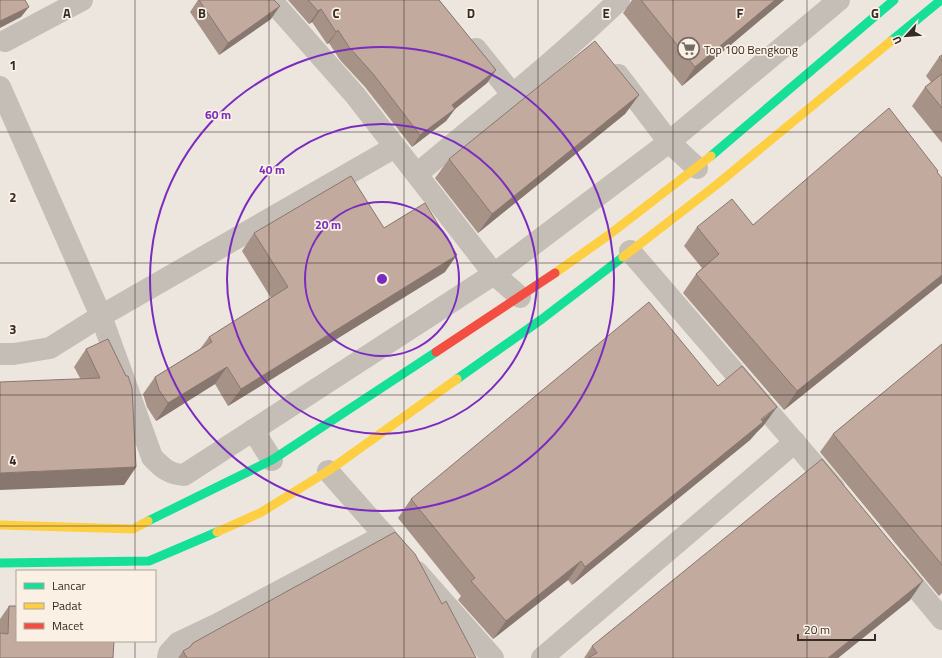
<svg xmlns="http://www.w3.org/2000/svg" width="942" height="658" font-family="'Titillium Web',sans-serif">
	<rect width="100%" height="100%" fill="#ede6de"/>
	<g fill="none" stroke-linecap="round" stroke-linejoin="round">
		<!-- street -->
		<g stroke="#c5beb7" stroke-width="22">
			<path d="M271,0l84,95 139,179 26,23"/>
			<path d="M5,41l77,-41"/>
			<path d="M476,49l37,46"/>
			<path d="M618,75l51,67 28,26"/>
			<path d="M0,87l101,229 51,141c10,11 17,17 32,18l310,-201 175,-132 170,-142"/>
			<path d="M417,174c68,-57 138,-112 202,-174"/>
			<path d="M630,251l204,237"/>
			<path d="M0,354h14l36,-6 51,-32 294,-169"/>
			<path d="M253,430l19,30"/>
			<path d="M328,471l66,75"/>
			<path d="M898,566l44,53"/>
			<path d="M417,572l76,86"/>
			<path d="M168,658l1,-5 9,-10 40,-19 167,-89"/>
			<path d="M542,658l253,-216"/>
		</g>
		<!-- fast -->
		<g stroke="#16e098" stroke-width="9">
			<path d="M891,41l50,-41"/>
			<path d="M711,156l183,-156"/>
			<path d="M457,379l85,-60 81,-62"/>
			<path d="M148,521l124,-61 164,-108"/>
			<path d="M0,563l149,-2 68,-29"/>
		</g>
		<!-- slow -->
		<g stroke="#ffcf43" stroke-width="9">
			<path d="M623,257l92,-71 176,-145"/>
			<path d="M555,273l55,-39 101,-78"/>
			<path d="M0,525l133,4 15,-8"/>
			<path d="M217,532l43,-19 68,-42 129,-92"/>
		</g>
		<!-- jam -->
		<path stroke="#f24e42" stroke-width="9" d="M436,352l119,-79"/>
	</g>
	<!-- wall -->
	<g fill="#a79288">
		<path d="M198,0h76l-3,19 -52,36 -29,-43z"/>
		<path d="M288,0h151l57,70 -9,13 -32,26 -9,12 -34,26 -47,-60 -25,-27 -11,-17 -2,1 -15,-22 -3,2z"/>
		<path d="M632,0h152l-102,86 -59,-73z"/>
		<path d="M942,55v88l-30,-37 13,-19 6,-5 -5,-6 13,-19z"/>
		<path d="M639,95l-14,19 -147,119 -43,-55 14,-19z"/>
		<path d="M937,172l5,111 -158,127 -101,-117 13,-19 6,-6 -18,-22 13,-19 56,-2z"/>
		<path d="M384,228l61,44 -217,134 -13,-22 -59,37 -9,-14 -4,-13 12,-17 45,-28 9,-12 62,-39 -29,-47 12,-18z"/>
		<path d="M108,339l28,128 -12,18 -44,-107 -6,-11 12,-18z"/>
		<path d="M942,344v249l-3,3 -119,-144 13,-18z"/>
		<path d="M718,386l46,39 -7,7 -7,8 -178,145 -4,-5 -75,59 -35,-39 3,-4 -63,-78 13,-19z"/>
		<path d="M910,600l-72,58h-254l8,-12z"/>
		<path d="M442,604l34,54h-298l5,-7 6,-3 4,-5z"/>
		<path d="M9,606l104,52h-113v-39z"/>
	</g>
	<!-- shaded-wall -->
	<g fill="#88776f">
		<path d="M775,0h9l-102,86 13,-19z"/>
		<path d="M280,6l-9,13 -52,36 9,-12z"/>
		<path d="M29,7l-8,10 -21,11v-7z"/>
		<path d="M321,9l-9,13 -3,2 9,-13z"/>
		<path d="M338,30l-9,13 -2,1 9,-12z"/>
		<path d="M496,70l-9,13 -37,30 5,-4 -9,12 -34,26 8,-12 32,-30z"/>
		<path d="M639,95l-14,19 -147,119 14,-19z"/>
		<path d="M457,255l-12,17 -217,134 13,-17z"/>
		<path d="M942,275v8l-158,127 13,-19z"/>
		<path d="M227,367l-12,17 -59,37 12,-18z"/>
		<path d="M777,407l-13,18 -7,7 -7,8 -178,145 13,-18z"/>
		<path d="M136,467l-12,18 -124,5v-17z"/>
		<path d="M581,561l-13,19 -75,59 13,-18z"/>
		<path d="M923,581l-13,19 -72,58h-10z"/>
	</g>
	<!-- building -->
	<g fill="#c2aa9e" stroke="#88776f">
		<path d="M0,0h25l4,7 -29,14z"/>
		<path d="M199,0h75l6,6 -52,37z"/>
		<path d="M308,0h131l57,70 -44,35 3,4 -35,26 -46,-60 -25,-28 -11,-17 -2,2 -15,-23 -3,2z"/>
		<path d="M641,0h134l-80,67z"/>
		<path d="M595,41l44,54 -147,119 -43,-55z"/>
		<path d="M942,55v6l-3,-4z"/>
		<path d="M942,74v34l-17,-21z"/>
		<path d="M889,108l49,63 -1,1 5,6v97l-145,116 -101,-117 23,-20 -22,-27 35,-28 21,26z"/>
		<path d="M351,176l33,52 41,-25 32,52 -216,134 -14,-22 -59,36 -9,-13 -4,-13 57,-35 -3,-5 79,-50 -34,-54z"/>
		<path d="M649,302l69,84 24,-20 35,41 -16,12 2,3 -178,145 -4,-6 -75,60 -35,-40 4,-3 -64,-79z"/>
		<path d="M108,339l18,37h2l4,12 4,79 -136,6v-91l100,-4 -14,-29z"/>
		<path d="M942,344v221l-109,-131z"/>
		<path d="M822,459l101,122 -95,77h-240l9,-5 -5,-7z"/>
		<path d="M395,532l20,22 27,50 4,-3 30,57h-289l-4,-7 7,-4 3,-4z"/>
		<path d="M9,606h8v35h97l-1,17h-113v-25l8,1z"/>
	</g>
	<!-- grid -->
	<path fill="none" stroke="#362b26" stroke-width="1" stroke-opacity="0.55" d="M135,0v571M269,0v658M404,0v658M538,0v658M673,0v658M807,0v658M0,132h942M0,263h942M0,395h942M0,526h942M135,641v17"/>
	<!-- distance rings -->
	<g fill="none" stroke="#7b2cbf" stroke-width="2">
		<circle cx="382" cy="279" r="77"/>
		<circle cx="382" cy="279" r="155"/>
		<circle cx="382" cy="279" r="232"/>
	</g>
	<!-- icons -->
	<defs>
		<symbol id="supermarket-ring" viewBox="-11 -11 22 22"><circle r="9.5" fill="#faf1e4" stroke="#766c66" stroke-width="1.5"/><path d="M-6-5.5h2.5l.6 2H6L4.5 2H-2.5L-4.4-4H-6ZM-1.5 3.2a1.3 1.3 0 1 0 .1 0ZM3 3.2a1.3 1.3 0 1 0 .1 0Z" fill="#766c66"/></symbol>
	</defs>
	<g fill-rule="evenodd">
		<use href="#supermarket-ring" x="676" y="36" width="25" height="25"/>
	</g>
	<g text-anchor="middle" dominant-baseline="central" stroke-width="3.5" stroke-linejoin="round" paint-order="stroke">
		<!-- poi labels -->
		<g font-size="12" fill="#362b26" stroke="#faf1e4" text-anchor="start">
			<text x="704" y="49">Top 100 Bengkong</text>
		</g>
	</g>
	<g font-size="13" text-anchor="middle" font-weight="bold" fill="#362b26" stroke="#faf1e4" stroke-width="3.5" stroke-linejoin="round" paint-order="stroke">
		<text x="67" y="18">A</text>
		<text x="202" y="18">B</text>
		<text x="336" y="18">C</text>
		<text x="471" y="18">D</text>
		<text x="606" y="18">E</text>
		<text x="740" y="18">F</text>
		<text x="875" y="18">G</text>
		<text x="13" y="70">1</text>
		<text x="13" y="202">2</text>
		<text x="13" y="334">3</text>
		<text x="13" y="465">4</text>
	</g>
	<circle cx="382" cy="279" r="6" fill="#7b2cbf" stroke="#faf1e4" stroke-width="2"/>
	<g font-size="12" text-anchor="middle" font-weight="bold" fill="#7b2cbf" stroke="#faf1e4" stroke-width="3.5" stroke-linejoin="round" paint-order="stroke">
		<text x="218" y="119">60 m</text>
		<text x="272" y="174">40 m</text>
		<text x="328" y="229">20 m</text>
	</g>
	<!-- legend -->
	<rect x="16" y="570" width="140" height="72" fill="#faf1e4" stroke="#aca298"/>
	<rect x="24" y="583" width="20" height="6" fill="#16e098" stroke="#aca298"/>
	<text x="52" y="590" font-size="12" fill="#362b26">Lancar</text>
	<rect x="24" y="603" width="20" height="6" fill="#ffcf43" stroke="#aca298"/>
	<text x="52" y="610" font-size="12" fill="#362b26">Padat</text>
	<rect x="24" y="623" width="20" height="6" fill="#f24e42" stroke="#aca298"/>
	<text x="52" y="630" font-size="12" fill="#362b26">Macet</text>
	<!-- north arrow -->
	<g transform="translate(906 36) rotate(244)" stroke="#faf1e4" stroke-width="3" paint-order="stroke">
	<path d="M0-3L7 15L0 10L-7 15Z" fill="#362b26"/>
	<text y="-6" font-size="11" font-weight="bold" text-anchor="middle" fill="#362b26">U</text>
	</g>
	<!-- scale -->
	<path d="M798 634v6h77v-6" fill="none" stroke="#362b26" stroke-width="2"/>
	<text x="804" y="634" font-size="12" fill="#362b26" stroke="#faf1e4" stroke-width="3" paint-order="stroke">20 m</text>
</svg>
